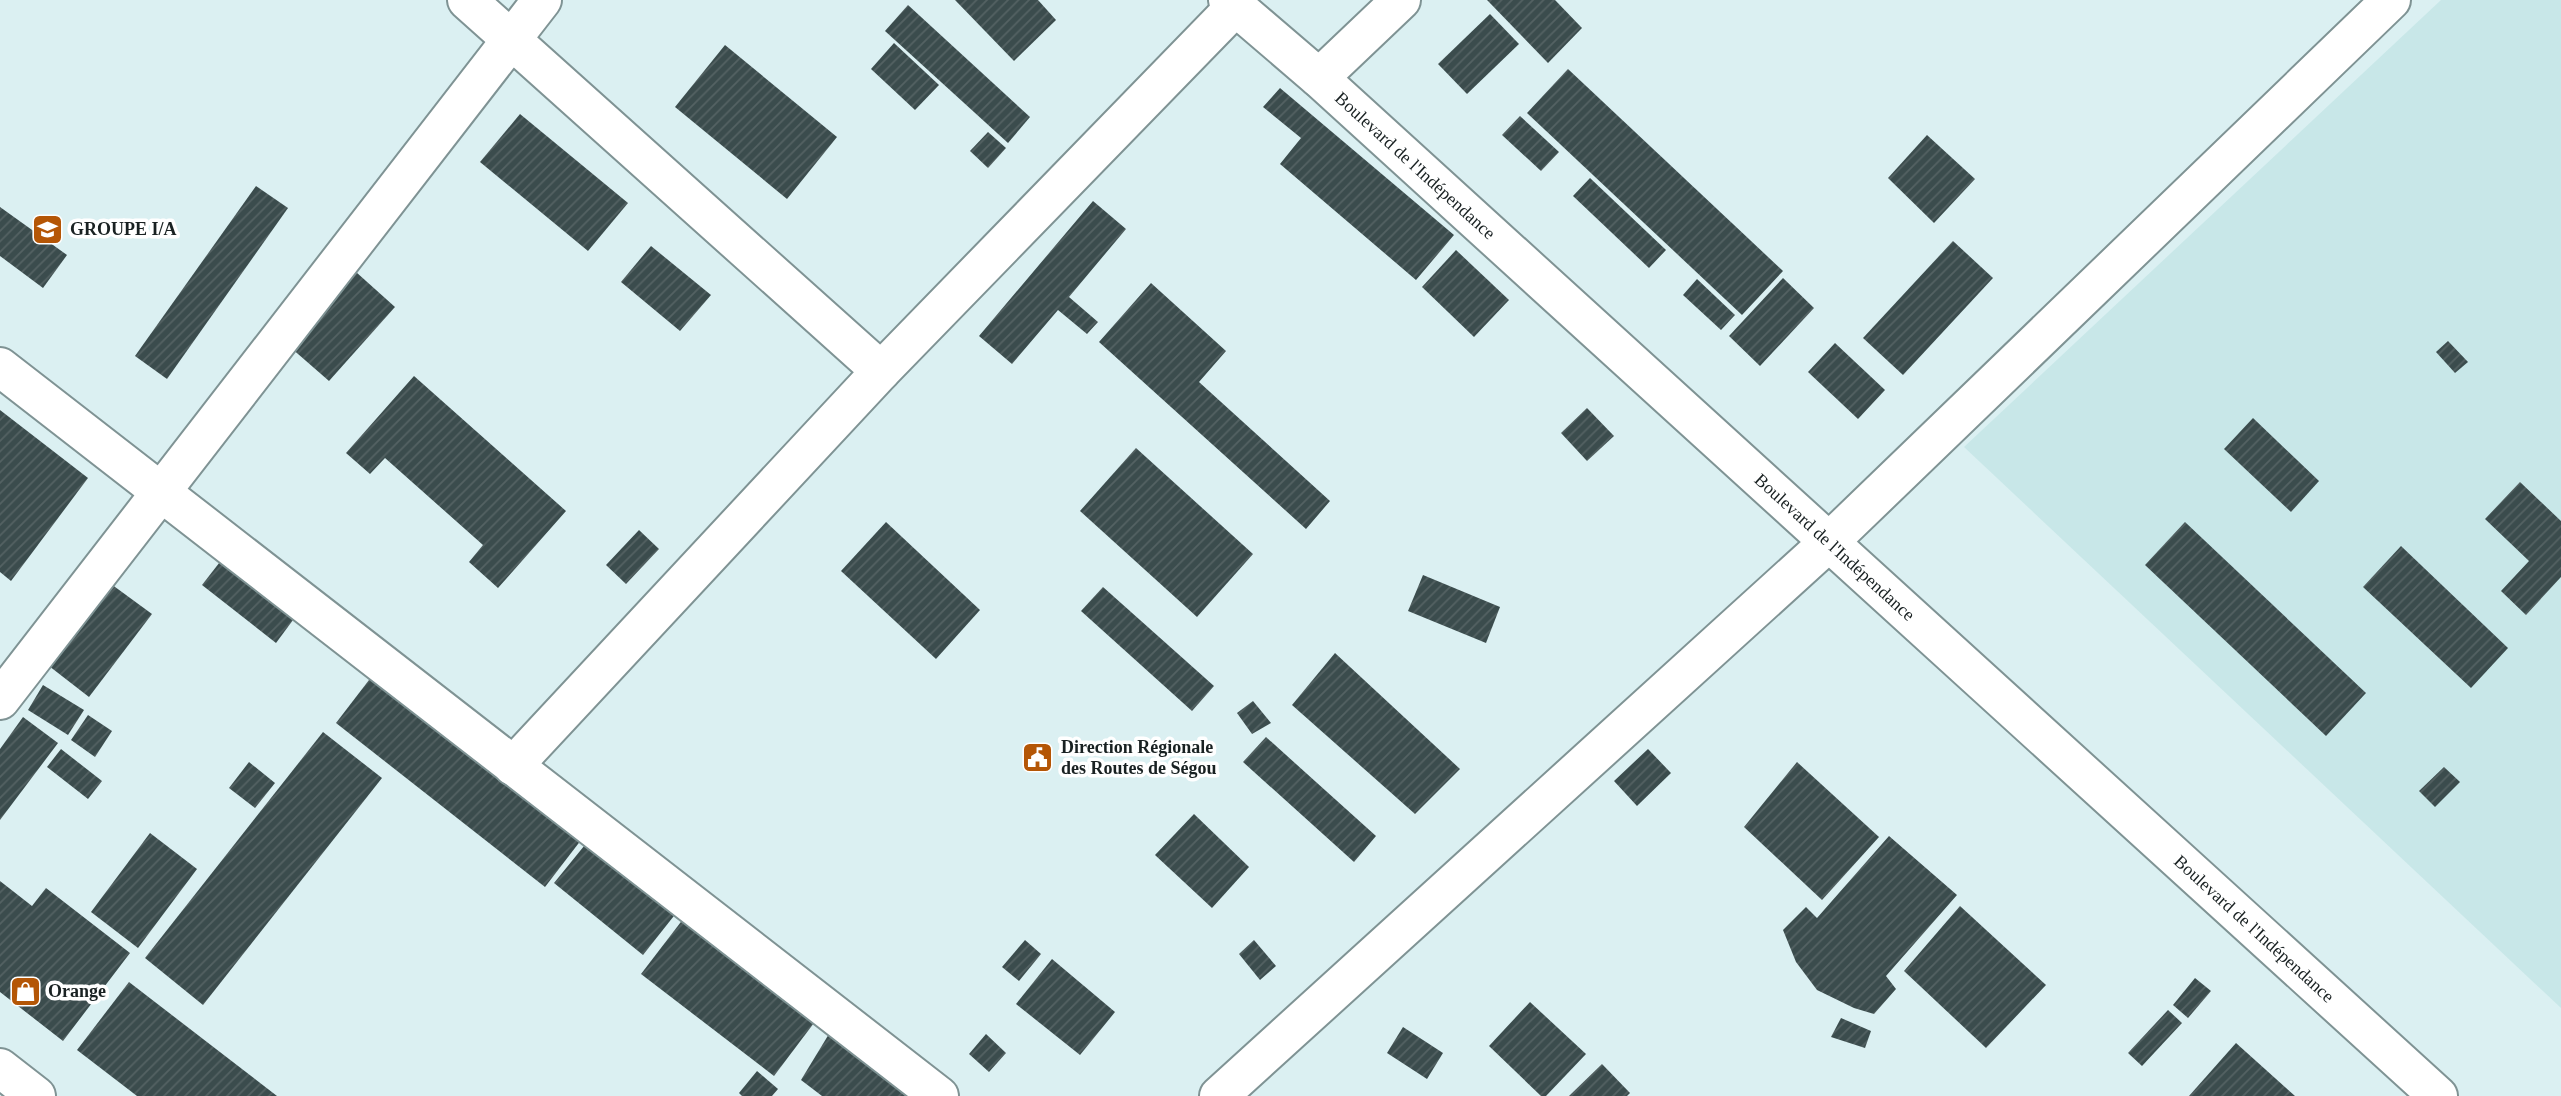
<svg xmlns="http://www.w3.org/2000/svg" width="2561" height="1096" font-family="Georgia,serif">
	<defs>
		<pattern id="building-hatch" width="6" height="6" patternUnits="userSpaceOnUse" patternTransform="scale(1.75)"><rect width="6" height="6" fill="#3b4c4d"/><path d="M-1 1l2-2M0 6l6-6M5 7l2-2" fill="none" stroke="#546263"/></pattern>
	</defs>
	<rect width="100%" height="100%" fill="#dbf0f2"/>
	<!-- built -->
	<path fill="#c8e7e8" d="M2441,0h120v1008l-597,-561z"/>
	<!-- building -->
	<g fill="url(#building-hatch)">
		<path d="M955,0h83l18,20 -42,41z"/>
		<path d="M1487,0h68l27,28 -34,35z"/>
		<path d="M908,5l122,112 -22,26 -123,-112z"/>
		<path d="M1490,14l29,30 -52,50 -29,-30z"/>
		<path d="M894,43l45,42 -24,25 -44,-41z"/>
		<path d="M725,45l112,92 -50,62 -112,-92z"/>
		<path d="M1568,69l215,202 -41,44 -215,-202z"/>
		<path d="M1280,88l174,147 -38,45 -136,-116 21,-26 -38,-31z"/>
		<path d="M520,114l108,89 -40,48 -108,-89z"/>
		<path d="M1520,116l39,36 -18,19 -39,-36z"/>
		<path d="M988,132l18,16 -18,20 -18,-17z"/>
		<path d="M1927,135l48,44 -41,44 -46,-45z"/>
		<path d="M1590,178l76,72 -17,18 -76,-72z"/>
		<path d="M256,186l32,22 -121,171 -32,-23z"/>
		<path d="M1093,201l33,28 -57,68 29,25 -11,12 -29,-24 -46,54 -33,-28z"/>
		<path d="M0,207l67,48 -24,33 -43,-32z"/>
		<path d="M1953,241l40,37 -90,97 -40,-37z"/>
		<path d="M651,246l60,49 -31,36 -59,-49z"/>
		<path d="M1456,250l53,50 -35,37 -52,-50z"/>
		<path d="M356,272l39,35 -66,74 -39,-34z"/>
		<path d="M1783,278l31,30 -54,58 -31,-30z"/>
		<path d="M1697,279l38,36 -14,15 -38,-35z"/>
		<path d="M1151,283l75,68 -27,31 131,119 -24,28 -207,-187z"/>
		<path d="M2448,341l20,21 -13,11 -19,-21z"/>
		<path d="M1835,343l50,47 -27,29 -50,-47z"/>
		<path d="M414,376l152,135 -68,77 -29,-26 14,-17 -98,-87 -15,16 -24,-21z"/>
		<path d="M1587,408l27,28 -27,25 -26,-28z"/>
		<path d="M0,410l88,68 -77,103 -11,-9z"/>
		<path d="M2253,418l66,63 -28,31 -67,-63z"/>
		<path d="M1136,448l117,106 -56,63 -117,-106z"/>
		<path d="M2520,482l41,39v56l-35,38 -25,-24 28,-30 -44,-42z"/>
		<path d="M886,522l94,88 -44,49 -95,-88z"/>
		<path d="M2185,522l181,171 -40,43 -181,-171z"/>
		<path d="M639,530l20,19 -33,35 -20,-19z"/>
		<path d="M2401,546l107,102 -37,40 -108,-101z"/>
		<path d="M223,558l73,58 -20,27 -74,-58z"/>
		<path d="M1423,575l77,32 -14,36 -78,-32z"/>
		<path d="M111,584l41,30 -63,83 -40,-31z"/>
		<path d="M1103,587l111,99 -22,25 -111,-100z"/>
		<path d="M1335,653l125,116 -45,45 -123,-109z"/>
		<path d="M379,667l209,164 -43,56 -209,-164z"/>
		<path d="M43,685l41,25 -16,25 -40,-25z"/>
		<path d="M1253,701l18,22 -19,11 -15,-21z"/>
		<path d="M88,715l24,16 -17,26 -24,-17z"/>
		<path d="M23,717l35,26 -58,77v-71z"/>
		<path d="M323,732l59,46 -179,227 -58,-47z"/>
		<path d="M1266,737l110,99 -22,26 -111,-100z"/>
		<path d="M61,749l41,32 -14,18 -41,-32z"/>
		<path d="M1648,749l23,24 -34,33 -23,-25z"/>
		<path d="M249,762l26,21 -20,25 -26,-20z"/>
		<path d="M1797,762l82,75 -57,63 -78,-73z"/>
		<path d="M2444,767l16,15 -25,25 -16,-16z"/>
		<path d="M1194,814l55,53 -37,41 -57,-53z"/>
		<path d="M150,833l47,36 -59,79 -47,-36z"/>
		<path d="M593,835l88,72 -38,48 -89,-72z"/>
		<path d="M1889,836l68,59 -71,81 10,13 -22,25 -20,-6 -37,-18 -21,-28 -13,-32 23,-23 11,11z"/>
		<path d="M0,881l32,25 14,-18 84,65 -67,88 -63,-49z"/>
		<path d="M1960,906l86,79 -60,63 -82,-77z"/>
		<path d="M687,914l133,101 -46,61 -133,-102z"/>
		<path d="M1025,940l16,14 -22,27 -17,-14z"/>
		<path d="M1254,940l22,26 -16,14 -21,-26z"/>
		<path d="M1052,959l63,53 -35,43 -64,-51z"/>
		<path d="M2195,978l16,13 -23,27 -15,-13z"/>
		<path d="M129,982l148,114h-140l-60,-46z"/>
		<path d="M1530,1002l56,52 -40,42h-5l-52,-50z"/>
		<path d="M2168,1010l14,13 -40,43 -14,-13z"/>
		<path d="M1841,1018l30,13 -6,17 -34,-11z"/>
		<path d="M1403,1027l40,26 -16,26 -40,-26z"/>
		<path d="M832,1029l90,67h-100l-21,-16z"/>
		<path d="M986,1034l20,19 -17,19 -20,-18z"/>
		<path d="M2236,1043l59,53h-106z"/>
		<path d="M1602,1064l28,29 -3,3h-58z"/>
		<path d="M757,1071l21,18 -6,7h-30l-3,-3z"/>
	</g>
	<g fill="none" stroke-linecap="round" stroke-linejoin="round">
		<defs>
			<g id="street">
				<path d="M467,0l414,371"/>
				<path d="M1319,78l82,-78"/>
				<path d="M0,367l939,729"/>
				<path d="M0,700l542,-700"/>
				<path d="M513,766l368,-395 354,-364"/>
				<path d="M1219,1096l610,-554 562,-542"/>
			</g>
			<path id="secondary" d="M0,1068l36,28"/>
			<g id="highway">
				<path id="s1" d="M1228,0l91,78 1119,1018"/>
			</g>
		</defs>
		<!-- street casing -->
		<use href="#street" stroke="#7f9394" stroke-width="42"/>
		<!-- secondary casing -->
		<use href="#secondary" stroke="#7f9394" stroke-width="42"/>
		<!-- highway casing -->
		<use href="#highway" stroke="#7f9394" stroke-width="42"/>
		<!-- street -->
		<use href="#street" stroke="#fff" stroke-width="38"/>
		<!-- secondary -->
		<use href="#secondary" stroke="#fff" stroke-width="38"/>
		<!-- highway -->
		<use href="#highway" stroke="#fff" stroke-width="38"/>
	</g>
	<!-- icons -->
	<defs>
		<symbol id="school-square" viewBox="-11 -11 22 22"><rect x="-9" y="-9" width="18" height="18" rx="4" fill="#b45606" stroke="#fff"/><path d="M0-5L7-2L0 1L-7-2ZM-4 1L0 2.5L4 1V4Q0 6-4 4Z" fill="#fff"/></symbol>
		<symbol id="civic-square" viewBox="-11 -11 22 22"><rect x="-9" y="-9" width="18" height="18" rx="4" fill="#b45606" stroke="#fff"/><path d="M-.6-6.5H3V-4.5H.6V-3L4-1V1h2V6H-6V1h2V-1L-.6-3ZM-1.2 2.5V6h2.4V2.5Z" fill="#fff"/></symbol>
		<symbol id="shop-square" viewBox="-11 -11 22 22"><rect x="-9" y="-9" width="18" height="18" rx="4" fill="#b45606" stroke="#fff"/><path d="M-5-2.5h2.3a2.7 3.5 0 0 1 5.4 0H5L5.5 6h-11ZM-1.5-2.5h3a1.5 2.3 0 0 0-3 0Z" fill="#fff"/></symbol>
	</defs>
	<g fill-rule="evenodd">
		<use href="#school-square" x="30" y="212" width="35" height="35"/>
		<use href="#civic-square" x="1020" y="740" width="35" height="35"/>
		<use href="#shop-square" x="8" y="974" width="35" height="35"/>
	</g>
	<g text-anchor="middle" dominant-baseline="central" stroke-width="7" stroke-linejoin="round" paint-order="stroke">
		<!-- street labels -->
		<g font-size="18" fill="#192122" stroke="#fff">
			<text stroke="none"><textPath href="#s1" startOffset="250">Boulevard de l'Indépendance</textPath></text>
			<text stroke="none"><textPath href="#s1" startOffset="817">Boulevard de l'Indépendance</textPath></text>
			<text stroke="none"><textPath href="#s1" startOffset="1384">Boulevard de l'Indépendance</textPath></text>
		</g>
		<!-- poi labels -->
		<g font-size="18" font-weight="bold" fill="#192122" stroke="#fff" text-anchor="start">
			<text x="70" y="229">GROUPE I/A</text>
			<text x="1061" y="747">Direction Régionale<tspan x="1061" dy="21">des Routes de Ségou</tspan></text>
			<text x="48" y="991">Orange</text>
		</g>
	</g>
</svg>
